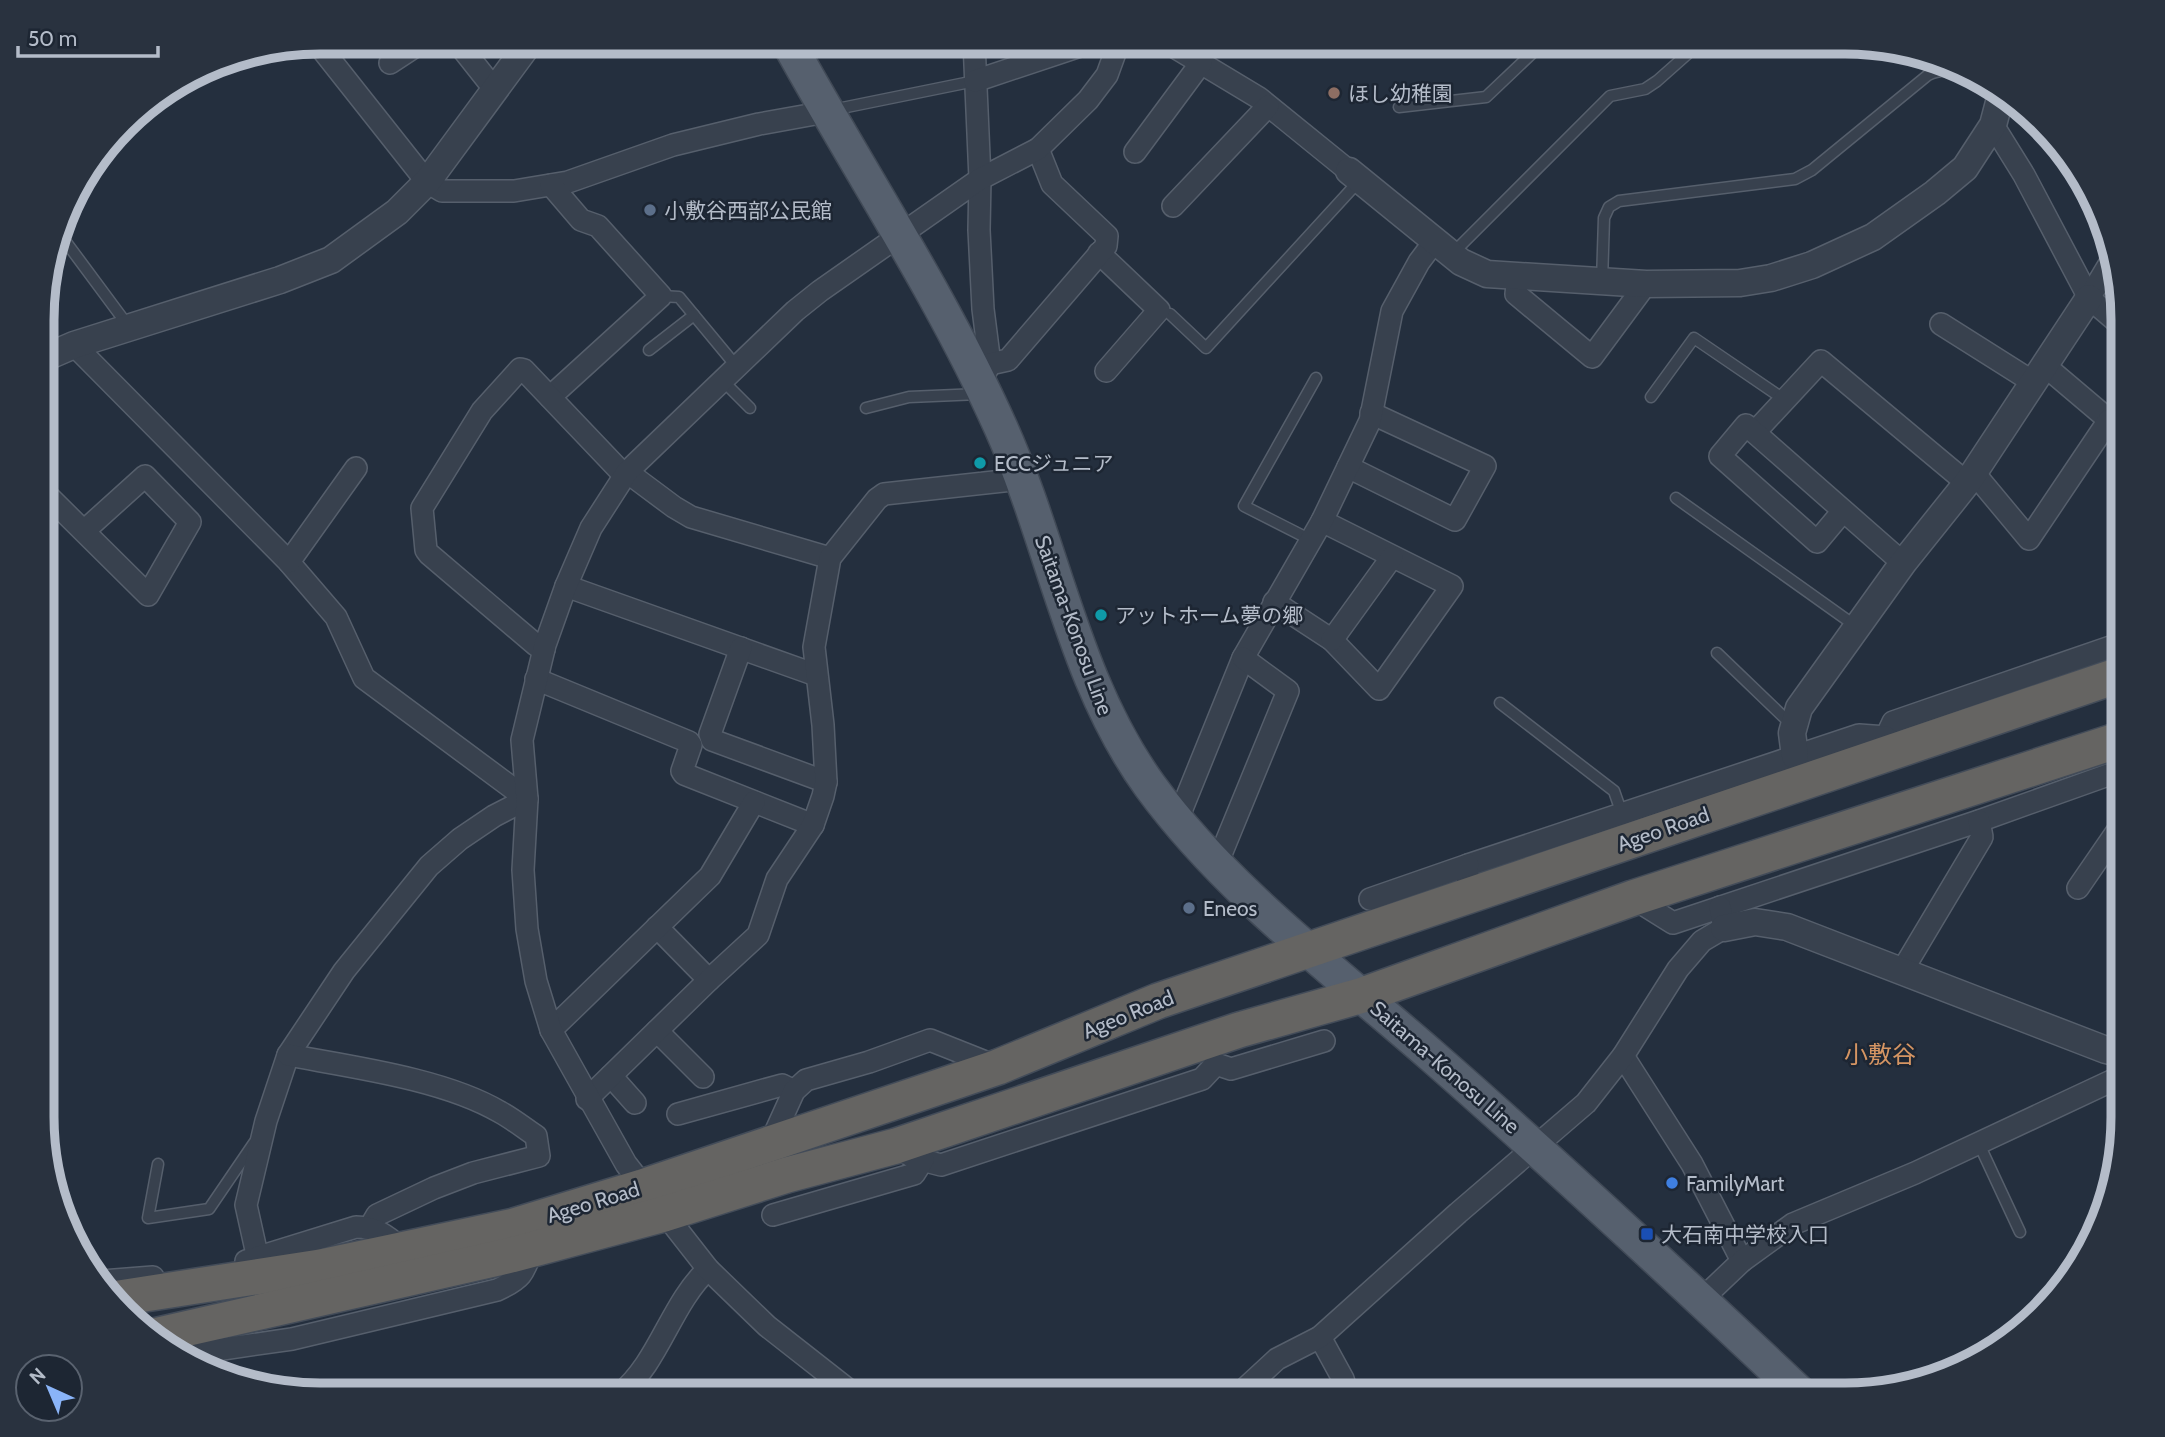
<svg xmlns="http://www.w3.org/2000/svg" width="2165" height="1437" font-family="Cabin,'Noto Sans JP',sans-serif">
	<rect width="100%" height="100%" fill="#242f3e"/>
	<g fill="none" stroke-linecap="round" stroke-linejoin="round">
		<defs>
			<g id="service">
				<path d="M1399,107l87,-10 58,-55"/>
				<path d="M832,110l143,-29"/>
				<path d="M60,234l69,93"/>
				<path d="M1453,253l157,-157 35,-7 12,-8 44,-39"/>
				<path d="M1602,282l2,-64 5,-11 10,-6 176,-22 17,-9 116,-95c17,-9 32,-2 49,3"/>
				<path d="M661,296l18,1 58,70"/>
				<path d="M1170,314l36,34 153,-167"/>
				<path d="M649,350l45,-35"/>
				<path d="M722,380l28,28"/>
				<path d="M1651,397l43,-59 91,62"/>
				<path d="M866,408l43,-11 70,-3"/>
				<path d="M1676,498l181,129"/>
				<path d="M1311,540l-67,-34 72,-128"/>
				<path d="M1717,653l75,72"/>
				<path d="M1500,703l114,88 8,23"/>
				<path d="M1979,1144l41,88"/>
				<path d="M158,1164l-10,54 61,-9 45,-66"/>
			</g>
			<g id="minor">
				<path d="M457,42l38,48"/>
				<path d="M974,42l6,137 -1,51 4,79 7,55 -10,19"/>
				<path d="M1166,42l93,56 90,73"/>
				<path d="M317,43l110,139 15,9h72l54,-9 105,-37 86,-21 67,-12"/>
				<path d="M390,63l32,-21"/>
				<path d="M975,81l117,-39"/>
				<path d="M1993,125l31,50 65,123 33,28"/>
				<path d="M1135,152l66,-89"/>
				<path d="M1173,206l95,-100"/>
				<path d="M1099,253l60,57 -53,61"/>
				<path d="M1518,276l-2,18 76,63 54,-73"/>
				<path d="M2089,298l21,-35"/>
				<path d="M1941,324l92,58"/>
				<path d="M74,345l213,215 49,57 28,61 163,121 -33,17 -34,23 -31,27 -85,105 -56,84 -22,66 -20,84 12,54"/>
				<path d="M990,364l18,-4 98,-114 1,-10 -55,-52 -14,-35"/>
				<path d="M2044,365l78,66"/>
				<path d="M550,397l111,-101 -63,-70 -17,-6 -30,-35"/>
				<path d="M1755,432l66,-71 146,122"/>
				<path d="M1348,467l107,53 30,-54 -114,-53"/>
				<path d="M627,472l47,35 17,10 139,41"/>
				<path d="M1974,473l55,66 80,-119"/>
				<path d="M44,492l104,103 42,-73 -45,-46 -61,55"/>
				<path d="M1843,511l-26,31 -97,-86 26,-31 157,138"/>
				<path d="M289,562l67,-94"/>
				<path d="M566,586l250,89"/>
				<path d="M1274,602l58,38 47,49 73,-103 -130,-65"/>
				<path d="M1332,640l60,-83"/>
				<path d="M741,648l-31,86 2,6 114,42"/>
				<path d="M544,649l-8,-4 -107,-91 -3,-4 -4,-42 60,-97 38,-42 4,1 100,105"/>
				<path d="M536,679l153,63 2,3 -9,26 2,3 129,51"/>
				<path d="M1886,737l7,-15 229,-79"/>
				<path d="M1177,821l66,-163 79,-137 48,-100 22,-110 27,-49 15,-20"/>
				<path d="M1217,864l71,-173 -45,-33"/>
				<path d="M2078,888l44,-64"/>
				<path d="M1467,896l1,-31 391,-130 27,2 14,12"/>
				<path d="M1633,898l40,25 306,-102 143,-51"/>
				<path d="M1370,899l98,-34"/>
				<path d="M657,927l52,53"/>
				<path d="M1902,971l80,-134 -3,-16"/>
				<path d="M551,1030l159,-154 44,-74"/>
				<path d="M657,1031l46,46"/>
				<path d="M288,1055c64,12 156,24 212,57 13,7 24,16 36,24l3,20 -66,17 -39,15 -57,27 -7,12"/>
				<path d="M1623,1056l69,108 50,97"/>
				<path d="M611,1076l24,27"/>
				<path d="M587,1099l122,-119 49,-45 19,-56 36,-54 10,-29 3,-14 -3,-57 -9,-78 16,-89 47,-59 7,-5 138,-15"/>
				<path d="M678,1114l104,-29 12,6"/>
				<path d="M770,1144l24,-53 12,-11 63,-18 61,-22 68,27"/>
				<path d="M896,1146l18,12 27,7 261,-86 14,-15 15,5 93,-28"/>
				<path d="M773,1215l141,-41 9,-14"/>
				<path d="M246,1261l110,-34c20,0 31,9 45,21"/>
				<path d="M102,1281l51,-4"/>
				<path d="M1701,1300l41,-39 51,-37 122,-51 207,-97"/>
				<path d="M1320,1337l23,42 5,16"/>
				<path d="M171,1351h38l83,-12 205,-49c24,-11 27,-16 35,-41"/>
				<path d="M619,1395c41,-34 51,-90 89,-126"/>
				<path d="M855,1395l-88,-69 -59,-57 -82,-105 -75,-134 -15,-49 -9,-52 -4,-59 4,-71 -5,-59 23,-95 21,-59 25,-58 36,-56 168,-161 25,-20 160,-112 58,-30 50,-49 19,-25 12,-33"/>
				<path d="M1238,1395l39,-36 43,-22 138,-124 128,-110 37,-47 55,-87 24,-28 22,-13 -4,-21"/>
			</g>
			<g id="tertiary">
				<path d="M1349,171l112,91 26,12 159,10 94,-1 31,-5 41,-13 61,-28 62,-44 30,-25 28,-43 9,-34"/>
				<path d="M44,358l30,-13 206,-65 51,-20 66,-48 30,-30 103,-140"/>
				<path d="M1795,756l-3,-23 7,-25 104,-145 64,-80 122,-185"/>
				<path d="M1724,928l31,-6 32,5 319,123 16,4"/>
			</g>
			<path id="primary" d="M788,42c71,129 153,252 213,386 53,118 72,252 149,358 76,104 185,185 281,269 126,110 248,224 370,339"/>
			<g id="trunk">
				<path d="M119,1298l201,-31 194,-41 128,-39 356,-120 160,-66 964,-327"/>
				<path d="M154,1336l357,-81 153,-41 123,-39 109,-29 343,-116 124,-35 270,-97 489,-159"/>
			</g>
		</defs>
		<!-- service casing -->
		<use href="#service" stroke="#565f6c" stroke-width="13"/>
		<!-- minor casing -->
		<use href="#minor" stroke="#565f6c" stroke-width="24"/>
		<!-- tertiary casing -->
		<use href="#tertiary" stroke="#565f6c" stroke-width="29"/>
		<!-- primary casing -->
		<use href="#primary" stroke="#414a57" stroke-width="36"/>
		<!-- trunk casing -->
		<use href="#trunk" stroke="#434c59" stroke-width="38"/>
		<!-- service -->
		<use href="#service" stroke="#38414e" stroke-width="10"/>
		<!-- minor -->
		<use href="#minor" stroke="#38414e" stroke-width="21"/>
		<!-- tertiary -->
		<use href="#tertiary" stroke="#38414e" stroke-width="26"/>
		<!-- primary -->
		<use href="#primary" stroke="#56606e" stroke-width="33"/>
		<!-- trunk -->
		<use href="#trunk" stroke="#656462" stroke-width="35"/>
	</g>
	<!-- markers -->
	<circle fill="#8d6e63" stroke="#1d2633" stroke-width="2.5" cx="1334" cy="93" r="7"/>
	<g fill="#5c6f8a" stroke="#1d2633" stroke-width="2.5">
		<circle cx="650" cy="210" r="7"/>
		<circle cx="1189" cy="908" r="7"/>
	</g>
	<g fill="#0f9aa8" stroke="#1d2633" stroke-width="2.5">
		<circle cx="980" cy="463" r="7"/>
		<circle cx="1101" cy="615" r="7"/>
	</g>
	<circle fill="#3f7fe0" stroke="#1d2633" stroke-width="2.5" cx="1672" cy="1183" r="7"/>
	<rect fill="#1a4fb4" stroke="#1d2633" stroke-width="2.5" x="1640" y="1227" width="14" height="14" rx="3.5"/>
	<g text-anchor="middle" dominant-baseline="central" stroke-width="5" stroke-linejoin="round" paint-order="stroke">
		<!-- poi labels -->
		<g font-size="21" fill="#b4bcc9" stroke="#1d2633" text-anchor="start">
			<text x="1348" y="93">ほし幼稚園</text>
			<text x="664" y="210">小敷谷西部公民館</text>
			<text x="994" y="463">ECCジュニア</text>
			<text x="1115" y="615">アットホーム夢の郷</text>
			<text x="1203" y="908">Eneos</text>
			<text x="1686" y="1183">FamilyMart</text>
			<text x="1661" y="1234">大石南中学校入口</text>
		</g>
		<!-- street labels -->
		<g font-size="21" fill="#b4bcc9" stroke="#1d2633">
			<text transform="translate(1074 625) rotate(70)">Saitama-Konosu Line</text>
			<text transform="translate(1663 829) rotate(-19)">Ageo Road</text>
			<text transform="translate(1128 1014) rotate(-22)">Ageo Road</text>
			<text transform="translate(1445 1067) rotate(41)">Saitama-Konosu Line</text>
			<text transform="translate(593 1202) rotate(-17)">Ageo Road</text>
		</g>
		<!-- quarter labels -->
		<g font-size="24" fill="#d59563" stroke="#1d2633">
			<text x="1880" y="1054">小敷谷</text>
		</g>
	</g>
	<!-- crop -->
	<path d="M0 0H2165V1437H0ZM320 54H1845A266 266 0 0 1 2111 320V1117A266 266 0 0 1 1845 1383H320A266 266 0 0 1 54 1117V320A266 266 0 0 1 320 54Z" fill="#29323f" fill-rule="evenodd"/>
	<path fill="none" stroke="#b4bcc9" stroke-width="9" d="M320 54H1845A266 266 0 0 1 2111 320V1117A266 266 0 0 1 1845 1383H320A266 266 0 0 1 54 1117V320A266 266 0 0 1 320 54Z"/>
	<!-- north arrow -->
	<g transform="translate(49 1388) rotate(316)"><circle r="33" fill="#1d2633" stroke="#59626f" stroke-width="2"/>
	<path d="M0-5L12 26L0 18L-12 26Z" fill="#8ab4f8"/>
	<text y="-10" font-size="19" font-weight="bold" text-anchor="middle" fill="#b4bcc9">N</text>
	</g>
	<!-- scale -->
	<path d="M18 46v10h140v-10" fill="none" stroke="#b4bcc9" stroke-width="3.5"/>
	<text x="28" y="46" font-size="21" fill="#b4bcc9" stroke="#1d2633" stroke-width="5" paint-order="stroke">50 m</text>
</svg>
